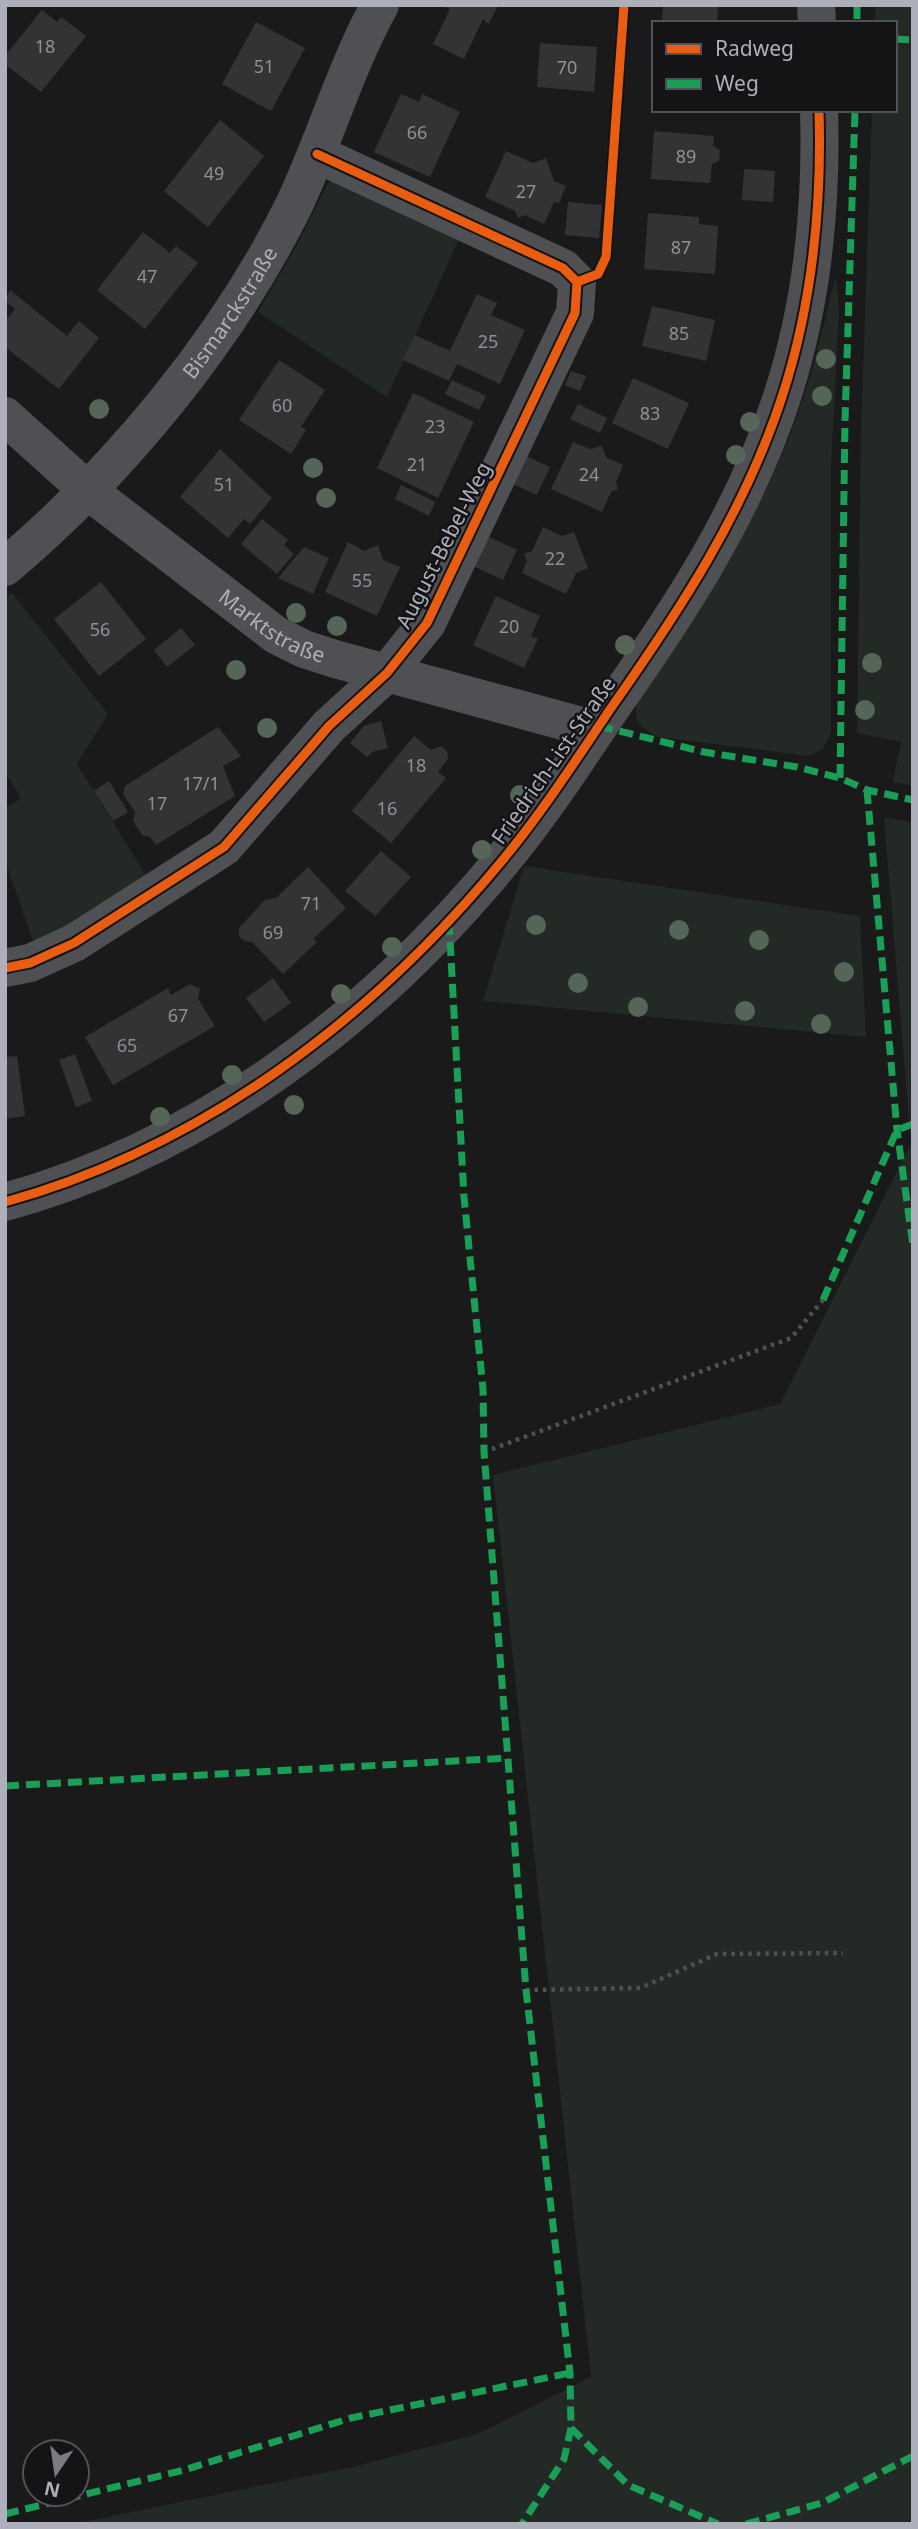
<svg xmlns="http://www.w3.org/2000/svg" width="918" height="2529" font-family="'Noto Sans',sans-serif">
	<rect width="100%" height="100%" fill="#1a1a1a"/>
	<!-- green -->
	<g fill="#232924">
		<path d="M875,5h38v781l-20,-4 8,-40 -44,-9 4,-301 11,-322h23v-87h-20z"/>
		<path d="M330,179l131,56 -74,162 -129,-85 38,-65z"/>
		<path d="M836,275l3,34 -8,157v268l-8,14 -14,8 -150,-19c-18,-7 -28,-18 -21,-37 67,-97 133,-197 168,-311 12,-37 20,-76 30,-114z"/>
		<path d="M12,593l96,121 -31,50 74,120 -115,65 -31,-88v-53l16,-10 -16,-26v-174z"/>
		<path d="M884,817l29,6v1701h-840l279,-57 126,-33 113,-57 -98,-902 287,-71 131,-260z"/>
		<path d="M524,866l336,50 6,121 -383,-36z"/>
	</g>
	<!-- building -->
	<g fill="#333334">
		<path d="M441,5h57l-9,19 -6,-5 -19,40 -31,-15 17,-35z"/>
		<path d="M663,5h55l-1,18 -55,-2z"/>
		<path d="M42,10l15,12 4,-5 25,19 -45,56 -36,-28v-8z"/>
		<path d="M256,22l49,26 -34,63 -49,-27z"/>
		<path d="M540,43l57,4 -3,45 -57,-5z"/>
		<path d="M401,94l18,8 3,-8 38,18 -30,65 -56,-25z"/>
		<path d="M220,120l44,36 -56,71 -44,-36z"/>
		<path d="M654,131l60,5 -1,10 7,4 -1,11 -7,3 -2,19 -59,-4z"/>
		<path d="M506,151l27,12 13,-5 8,23 12,5 -7,17 -5,-1 -10,22 -19,-9 -7,3 -3,-7 -30,-14z"/>
		<path d="M744,169l31,2 -2,31 -31,-2z"/>
		<path d="M568,202l34,3 -3,33 -34,-3z"/>
		<path d="M648,213l51,4v7l19,2 -3,48 -71,-5z"/>
		<path d="M143,232l27,21 6,-7 22,17 -53,66 -48,-39z"/>
		<path d="M10,290l57,46 12,-15 20,17 -40,51 -54,-42v-26l10,-12 -10,-8z"/>
		<path d="M477,294l20,9 -6,12 34,15 -25,54 -43,-20 -8,17 -46,-21 12,-25 35,16z"/>
		<path d="M652,306l63,14 -9,41 -64,-15z"/>
		<path d="M279,360l46,30 -24,37 5,3 -15,24 -52,-34z"/>
		<path d="M571,371l15,5 -6,15 -15,-6z"/>
		<path d="M633,378l56,25 -21,46 -56,-26z"/>
		<path d="M452,380l34,16 -7,14 -34,-16z"/>
		<path d="M413,393l61,29 -36,76 -61,-30z"/>
		<path d="M578,404l29,14 -7,15 -30,-14z"/>
		<path d="M573,442l17,7 12,-3 4,11 17,8 -7,17 2,7 -7,3 -9,20 -51,-23z"/>
		<path d="M220,449l52,49 -22,26 -6,-5 -16,19 -48,-41z"/>
		<path d="M524,455l26,12 -13,28 -26,-12z"/>
		<path d="M401,485l34,17 -6,14 -34,-17z"/>
		<path d="M262,519l26,21 -4,5 10,9 -17,20 -36,-30z"/>
		<path d="M543,527l19,9 12,-4 14,36 -12,5 -10,21 -44,-21 5,-12 -3,-7 8,-3z"/>
		<path d="M485,535l32,15 -14,30 -32,-15z"/>
		<path d="M348,542l16,9 14,-6 5,15 17,7 -23,49 -52,-24z"/>
		<path d="M304,547l25,11 -16,36 -35,-16z"/>
		<path d="M101,582l45,57 -47,37 -45,-57z"/>
		<path d="M496,596l44,20 -9,20 7,3 -14,29 -51,-23z"/>
		<path d="M181,628l14,17 -28,22 -13,-17z"/>
		<path d="M381,721l7,27 -16,4 -5,5 -17,-14 14,-17z"/>
		<path d="M218,727l23,29 -18,10 12,30 -79,49 -6,-8 -8,-2 -9,-14 2,-9 -12,-18 2,-8z"/>
		<path d="M414,736l17,14 10,-4 6,5 1,8 -10,13 8,6 -55,65 -39,-32z"/>
		<path d="M109,781l19,31 -15,9 -19,-30z"/>
		<path d="M381,851l30,26 -36,39 -30,-25z"/>
		<path d="M308,867l38,41 -33,31 4,3 -34,32 -31,-32 -8,-1 -5,-5v-8l26,-28 11,-2z"/>
		<path d="M273,978l18,25 -27,19 -18,-24z"/>
		<path d="M190,984l10,5 -2,10 17,27 -102,59 -28,-48 83,-49 3,7z"/>
		<path d="M75,1054l17,47 -16,6 -17,-47z"/>
		<path d="M17,1056l8,60 -20,3v-62z"/>
	</g>
	<g fill="none" stroke-linecap="round" stroke-linejoin="round">
		<!-- path -->
		<g stroke="#505154" stroke-width="4.5" stroke-dasharray="3.5 5" stroke-linecap="butt">
			<path d="M484,1452l307,-114 32,-38"/>
			<path d="M526,1990l114,-2 77,-34 126,-1"/>
		</g>
		<!-- minor -->
		<g stroke="#4f5053" stroke-width="38">
			<path d="M816,5l1,18"/>
			<path id="s1" d="M5,416l82,74 189,145 28,14 31,10 261,71"/>
			<path id="s2" d="M5,567c114,-96 223,-228 289,-362 31,-65 51,-137 86,-200"/>
			<path d="M5,968l25,-5 44,-20 150,-96 105,-121 58,-53 40,-50 148,-310 2,-31 -14,-14 -246,-114"/>
			<path d="M5,1202c198,-55 366,-183 496,-340 40,-48 75,-102 110,-154 69,-98 133,-195 171,-311 30,-92 40,-190 37,-287"/>
		</g>
		<!-- quiet -->
		<g stroke="#1a9f57" stroke-width="7" stroke-dasharray="14 7" stroke-linecap="butt">
			<path d="M857,5v18"/>
			<path d="M895,39l18,1"/>
			<path d="M599,726l105,26 93,15 43,11 27,12 46,10"/>
			<path d="M840,778l5,-358 10,-310"/>
			<path d="M867,790l30,340 16,116"/>
			<path d="M449,921l15,276 19,192 1,63 42,538 44,383 1,55 -7,31 -42,65"/>
			<path d="M823,1300l74,-170 16,-6"/>
			<path d="M5,1786l503,-28"/>
			<path d="M571,2428l57,57 90,39"/>
			<path d="M5,2514l179,-44 167,-52 219,-45"/>
			<path d="M746,2524l76,-21 91,-47"/>
		</g>
		<defs>
			<g id="cycleway">
				<path d="M577,282l21,-8 8,-17 18,-252"/>
				<path d="M5,968l25,-5 44,-20 150,-96 105,-121 58,-53 40,-50 148,-310 2,-31 -14,-14 -246,-114"/>
				<path d="M5,1202c198,-55 366,-183 496,-340 40,-48 75,-102 110,-154 69,-98 133,-195 171,-311 30,-92 40,-190 37,-287"/>
			</g>
		</defs>
		<!-- cycleway casing -->
		<use href="#cycleway" stroke="#141416" stroke-width="13"/>
		<!-- cycleway -->
		<use href="#cycleway" stroke="#e95d12" stroke-width="9"/>
	</g>
	<!-- trees -->
	<g fill="#556558">
		<circle cx="826" cy="359" r="10"/>
		<circle cx="822" cy="396" r="10"/>
		<circle cx="99" cy="409" r="10"/>
		<circle cx="750" cy="422" r="10"/>
		<circle cx="736" cy="455" r="10"/>
		<circle cx="313" cy="468" r="10"/>
		<circle cx="326" cy="498" r="10"/>
		<circle cx="296" cy="613" r="10"/>
		<circle cx="337" cy="626" r="10"/>
		<circle cx="625" cy="645" r="10"/>
		<circle cx="872" cy="663" r="10"/>
		<circle cx="236" cy="670" r="10"/>
		<circle cx="865" cy="710" r="10"/>
		<circle cx="267" cy="728" r="10"/>
		<circle cx="520" cy="795" r="10"/>
		<circle cx="482" cy="850" r="10"/>
		<circle cx="536" cy="925" r="10"/>
		<circle cx="679" cy="930" r="10"/>
		<circle cx="759" cy="940" r="10"/>
		<circle cx="392" cy="947" r="10"/>
		<circle cx="844" cy="972" r="10"/>
		<circle cx="578" cy="983" r="10"/>
		<circle cx="341" cy="994" r="10"/>
		<circle cx="638" cy="1007" r="10"/>
		<circle cx="745" cy="1011" r="10"/>
		<circle cx="821" cy="1024" r="10"/>
		<circle cx="232" cy="1075" r="10"/>
		<circle cx="294" cy="1105" r="10"/>
		<circle cx="160" cy="1117" r="10"/>
	</g>
	<g text-anchor="middle" dominant-baseline="central" stroke-width="5" stroke-linejoin="round" paint-order="stroke">
		<!-- number labels -->
		<g font-size="18" fill="#8e9198">
			<text x="45" y="46">18</text>
			<text x="264" y="66">51</text>
			<text x="567" y="67">70</text>
			<text x="417" y="132">66</text>
			<text x="686" y="156">89</text>
			<text x="214" y="173">49</text>
			<text x="526" y="191">27</text>
			<text x="681" y="247">87</text>
			<text x="147" y="276">47</text>
			<text x="679" y="333">85</text>
			<text x="488" y="341">25</text>
			<text x="282" y="405">60</text>
			<text x="650" y="413">83</text>
			<text x="435" y="426">23</text>
			<text x="417" y="464">21</text>
			<text x="589" y="474">24</text>
			<text x="224" y="484">51</text>
			<text x="555" y="558">22</text>
			<text x="362" y="580">55</text>
			<text x="509" y="626">20</text>
			<text x="100" y="629">56</text>
			<text x="416" y="765">18</text>
			<text x="201" y="783">17/1</text>
			<text x="157" y="803">17</text>
			<text x="387" y="808">16</text>
			<text x="311" y="903">71</text>
			<text x="273" y="932">69</text>
			<text x="178" y="1015">67</text>
			<text x="127" y="1045">65</text>
		</g>
		<!-- street labels -->
		<g font-size="21" fill="#adb0ba" stroke="#141416">
			<text stroke="none"><textPath href="#s2" startOffset="341">Bismarckstraße</textPath></text>
			<text transform="translate(443 545) rotate(-63)">August-Bebel-Weg</text>
			<text stroke="none"><textPath href="#s1" startOffset="341">Marktstraße</textPath></text>
			<text transform="translate(553 760) rotate(-55)">Friedrich-List-Straße</text>
		</g>
	</g>
	<!-- border -->
	<rect width="918" height="2529" fill="none" stroke="#adb0ba" stroke-width="14"/>
	<!-- legend -->
	<rect x="652" y="21" width="245" height="91" fill="#141416" stroke="#515258" stroke-width="2"/>
	<rect x="666" y="44" width="35" height="10" fill="#e95d12" stroke="#515258" stroke-width="2"/>
	<text x="715" y="56" font-size="21" fill="#adb0ba">Radweg</text>
	<rect x="666" y="79" width="35" height="10" fill="#1a9f57" stroke="#515258" stroke-width="2"/>
	<text x="715" y="91" font-size="21" fill="#adb0ba">Weg</text>
	<!-- north arrow -->
	<g transform="translate(56 2473) rotate(193)"><circle r="33" fill="#141416" stroke="#515258" stroke-width="2"/>
	<path d="M0-5L12 26L0 18L-12 26Z" fill="#7a7c82"/>
	<text y="-10" font-size="19" font-weight="bold" text-anchor="middle" fill="#adb0ba">N</text>
	</g>
</svg>
